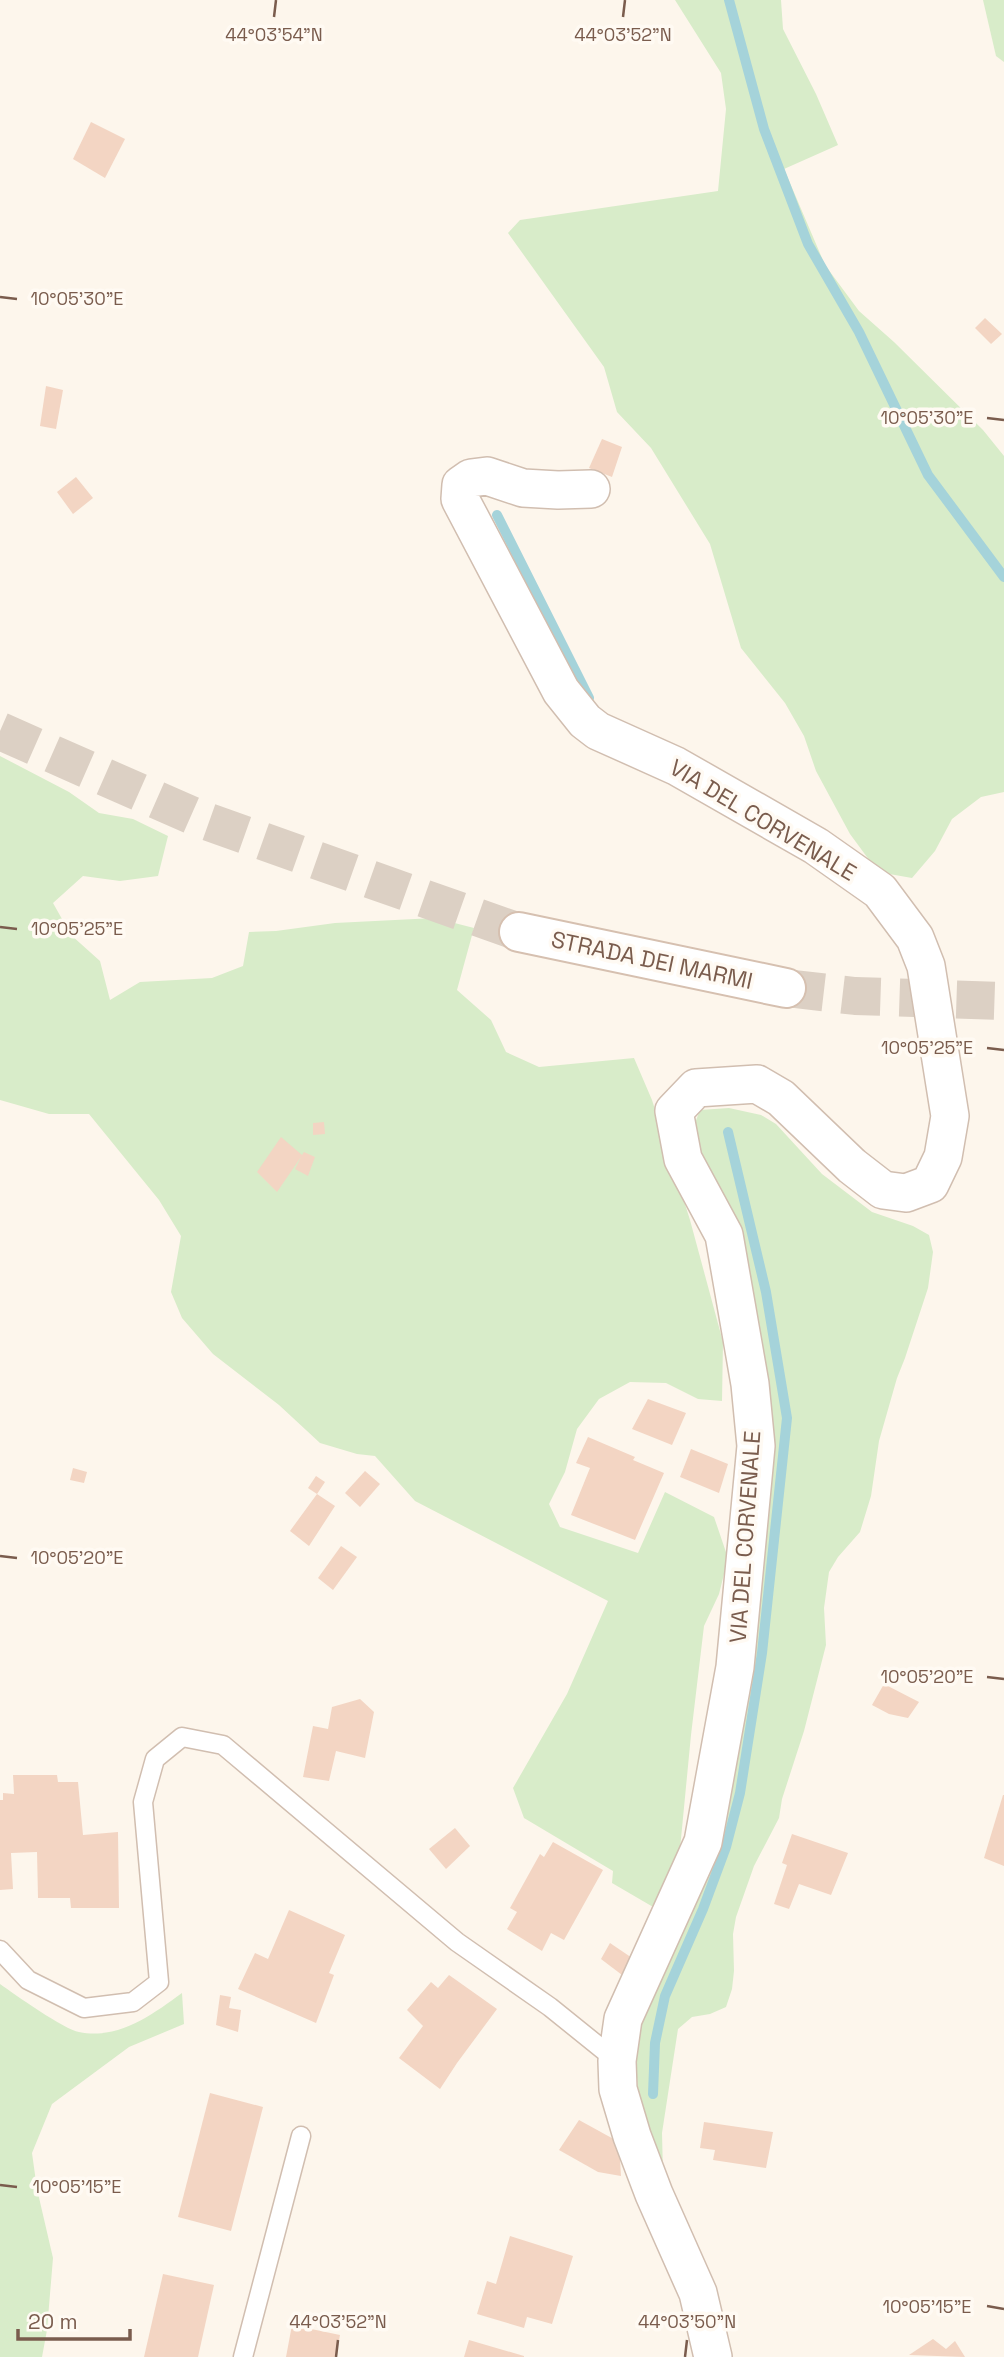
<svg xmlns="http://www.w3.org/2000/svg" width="1004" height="2357" font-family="'Space Grotesk',sans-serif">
	<rect width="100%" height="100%" fill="#fdf6ec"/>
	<!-- green -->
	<g fill="#d8ecc9">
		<path d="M675,0h106l2,29 33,65 22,51 -54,24 41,96 34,46 35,31 89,88 21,26v336l-23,5 -29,22 -17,32 -23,27 -34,-6 -28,-38 -34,-63 -12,-35 -19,-33 -44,-55 -31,-104 -59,-96 -34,-36 -13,-45 -96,-134 12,-13 198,-29 8,-82 -5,-36z"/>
		<path d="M983,0h21v62l-8,-6z"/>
		<path d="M0,756l69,36 30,21 34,6 35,17 -10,40 -38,5 -37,-5 -30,27 18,32 29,26 10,39 30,-18 72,-4 31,-12 6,-34 27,-1 59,-8 100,-5 39,10 -17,62 34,30 15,32 33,15 95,-9 18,42 38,120 33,122 -1,59 -24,-2 -32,-16 -36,-1 -31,17 -22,30 -12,43 -16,32 11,23 78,26 27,-61 49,25 14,41 -9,36 -15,32 -13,109 -11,114 -20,62 -48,-28 1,-12 -89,-53 -11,-30 54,-94 41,-93 -193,-100 -40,-45 -18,-2 -37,-11 -41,-38 -66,-51 -31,-36 -11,-26 10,-56 -22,-36 -70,-86h-40l-49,-14z"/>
		<path d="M729,1108l32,7 15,9 46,50 50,38 41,14 16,9 4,17 -5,36 -23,70 -8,20 -18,63 -8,55 -11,36 -22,25 -9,15 -5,36 2,37 -22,86 -22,68 -3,19 -25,48 -18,51 -3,17 1,37 -2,18 -6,18 -16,7 -18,3 -14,12 -16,104 1,41 -12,-23 -13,-64 -5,-47 7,-35 77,-145 12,-65 34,-303 -57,-320 -13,-44 7,-18z"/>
		<path d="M0,1984c14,10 65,46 79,48 39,8 73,-17 103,-39l2,31 -55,23 -77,57 -20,49 5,36 16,69 -6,72 -5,27h-42z"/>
	</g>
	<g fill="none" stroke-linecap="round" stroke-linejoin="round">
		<!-- stream -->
		<g stroke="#a5d3da" stroke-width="10">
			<path d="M729,0l35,129 44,115 51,88 69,143 76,102"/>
			<path d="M497,515l92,183"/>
			<path d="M653,2094l2,-51 10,-47 38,-87 23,-62 14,-54 22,-140 25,-235 -21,-126 -38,-160"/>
		</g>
	</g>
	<!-- building -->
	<g fill="#f3d5c3">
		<path d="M91,122l34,17 -20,39 -32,-19z"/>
		<path d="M985,318l17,16 -11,10 -16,-16z"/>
		<path d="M46,386l17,4 -7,39 -16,-3z"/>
		<path d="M602,439l20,8 -10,30 -23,-9z"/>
		<path d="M76,477l17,21 -20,16 -16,-22z"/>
		<path d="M324,1122l1,12 -12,1v-12z"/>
		<path d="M281,1137l21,18 2,-3 11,5 -7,19 -13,-7 6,-12 -24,35 -20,-20z"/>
		<path d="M648,1399l38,14 -14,32 -40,-16z"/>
		<path d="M588,1437l47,20 -2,3 31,13 -29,67 -64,-25 19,-47 -14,-5z"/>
		<path d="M691,1449l37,15 -9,29 -39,-16z"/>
		<path d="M73,1468l14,4 -3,11 -14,-3z"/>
		<path d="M365,1471l15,13 -20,23 -15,-14z"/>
		<path d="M316,1476l9,6 -8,12 18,12 -26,40 -19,-15 27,-37 -9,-6z"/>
		<path d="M341,1546l16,11 -24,33 -15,-12z"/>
		<path d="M884,1684l35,18 -11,16 -19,-4 -17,-9z"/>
		<path d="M360,1699l14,13 -9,46 -29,-7 -7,30 -26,-4 10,-51 15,3 4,-22z"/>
		<path d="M13,1775h44l1,7h20l5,53 35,-3 1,76h-48l-1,-10h-32l-1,-46 -26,1 2,36 -13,1v-90h3v-7l11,1z"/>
		<path d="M1003,1795h1v71l-20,-8z"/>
		<path d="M455,1828l15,18 -24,23 -17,-20z"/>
		<path d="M792,1834l56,19 -17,42 -32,-11 -10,25 -15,-5 13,-39 -5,-2z"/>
		<path d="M553,1842l50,28 -39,70 -13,-7 -9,18 -35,-22 10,-17 -7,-4 30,-54 4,3z"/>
		<path d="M289,1910l56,25 -16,38 5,2 -18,48 -78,-34 17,-36 13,6z"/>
		<path d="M610,1943l28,19 -12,16 -25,-19z"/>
		<path d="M449,1975l48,34 -40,54 -17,26 -41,-31 24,-32 -16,-16 24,-28 7,6z"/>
		<path d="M220,1995l11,2 -2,11 12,2 -3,22 -22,-7z"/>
		<path d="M210,2093l53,14 -32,124 -53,-14z"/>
		<path d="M579,2120l40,22 2,34 -23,-4 -39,-22z"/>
		<path d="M704,2122l69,10 -7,36 -53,-8 2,-10 -15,-2z"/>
		<path d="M510,2236l63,20 -21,68 -25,-7 -3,11 -47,-14 10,-33 9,3z"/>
		<path d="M163,2274l51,11 -16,72h-54z"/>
		<path d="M292,2325l48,10 -4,22h-50z"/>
		<path d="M933,2339l13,10 9,-8 10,16 -56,-2z"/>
		<path d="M469,2340l55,16v1h-60z"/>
	</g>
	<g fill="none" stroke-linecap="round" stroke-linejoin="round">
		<!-- secondary-tunnel -->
		<g stroke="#dcd0c4" stroke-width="38" stroke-dasharray="38 19" stroke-linecap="butt">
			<path d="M0,731l200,88 319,113"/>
			<path d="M786,988l69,8 149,5"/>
		</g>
		<defs>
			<g id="lane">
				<path d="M0,1950l28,30 56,28 49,-6 26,-20 -16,-180 12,-43 27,-22 41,8 234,197 93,65 67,54"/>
				<path d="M243,2357l58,-221"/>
			</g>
			<path id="street" d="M591,489l-33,1 -35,-2 -36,-12 -16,2 -10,7 -1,14 101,192 24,30 13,10 78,35 140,80 64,45 35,47 11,28 24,150 -7,41 -13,27 -24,9 -23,-3 -31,-24 -71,-68 -24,-14 -61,4 -22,23 9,48 41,76 26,149 6,62 -21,221 -32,175 -80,177 -6,42 1,28 14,47 22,58 44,99 15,64"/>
			<path id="secondary" d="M519,932l267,56"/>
		</defs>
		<!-- lane casing -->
		<use href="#lane" stroke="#d1beb0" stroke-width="21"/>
		<!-- street casing -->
		<use href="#street" stroke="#d1beb0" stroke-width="40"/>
		<!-- secondary casing -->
		<use href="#secondary" stroke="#d6c0b0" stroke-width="42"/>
		<!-- lane -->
		<use href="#lane" stroke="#fff" stroke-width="18"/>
		<!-- street -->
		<use href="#street" stroke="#fff" stroke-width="37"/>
		<!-- secondary -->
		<use href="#secondary" stroke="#fff" stroke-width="38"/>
	</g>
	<!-- ticks -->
	<path fill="none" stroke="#7a5c4d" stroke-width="2.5" d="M274,17l2,-17M623,17l2,-17M0,297l17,2M987,418l17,2M0,927l17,2M987,1048l17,2M0,1556l17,2M987,1677l17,2M0,2185l17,2M987,2306l17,3M336,2357l2,-17M685,2357l2,-17"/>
	<g text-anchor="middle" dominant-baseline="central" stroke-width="7" stroke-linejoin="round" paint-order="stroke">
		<!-- street labels -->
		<g font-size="23" fill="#7a5c4d" stroke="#fffaf3">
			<text transform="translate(763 820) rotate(31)">VIA DEL CORVENALE</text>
			<text transform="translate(652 960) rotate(12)">STRADA DEI MARMI</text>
			<text transform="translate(745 1537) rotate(-86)">VIA DEL CORVENALE</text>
		</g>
	</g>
	<g font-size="18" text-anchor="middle" fill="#7a5c4d" stroke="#fffaf3" stroke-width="7" stroke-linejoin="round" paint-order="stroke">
		<text x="274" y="41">44°03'54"N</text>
		<text x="623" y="41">44°03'52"N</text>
		<text x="77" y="305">10°05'30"E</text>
		<text x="927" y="424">10°05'30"E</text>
		<text x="77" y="935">10°05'25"E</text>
		<text x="927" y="1054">10°05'25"E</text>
		<text x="77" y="1564">10°05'20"E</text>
		<text x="927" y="1683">10°05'20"E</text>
		<text x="77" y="2193">10°05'15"E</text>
		<text x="927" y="2313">10°05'15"E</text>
		<text x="338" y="2328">44°03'52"N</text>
		<text x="687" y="2328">44°03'50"N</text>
	</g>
	<!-- scale -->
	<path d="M18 2329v10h112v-10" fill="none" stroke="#7a5c4d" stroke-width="3.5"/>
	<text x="28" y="2329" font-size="21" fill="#7a5c4d" stroke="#fffaf3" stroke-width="5" paint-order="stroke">20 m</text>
</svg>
